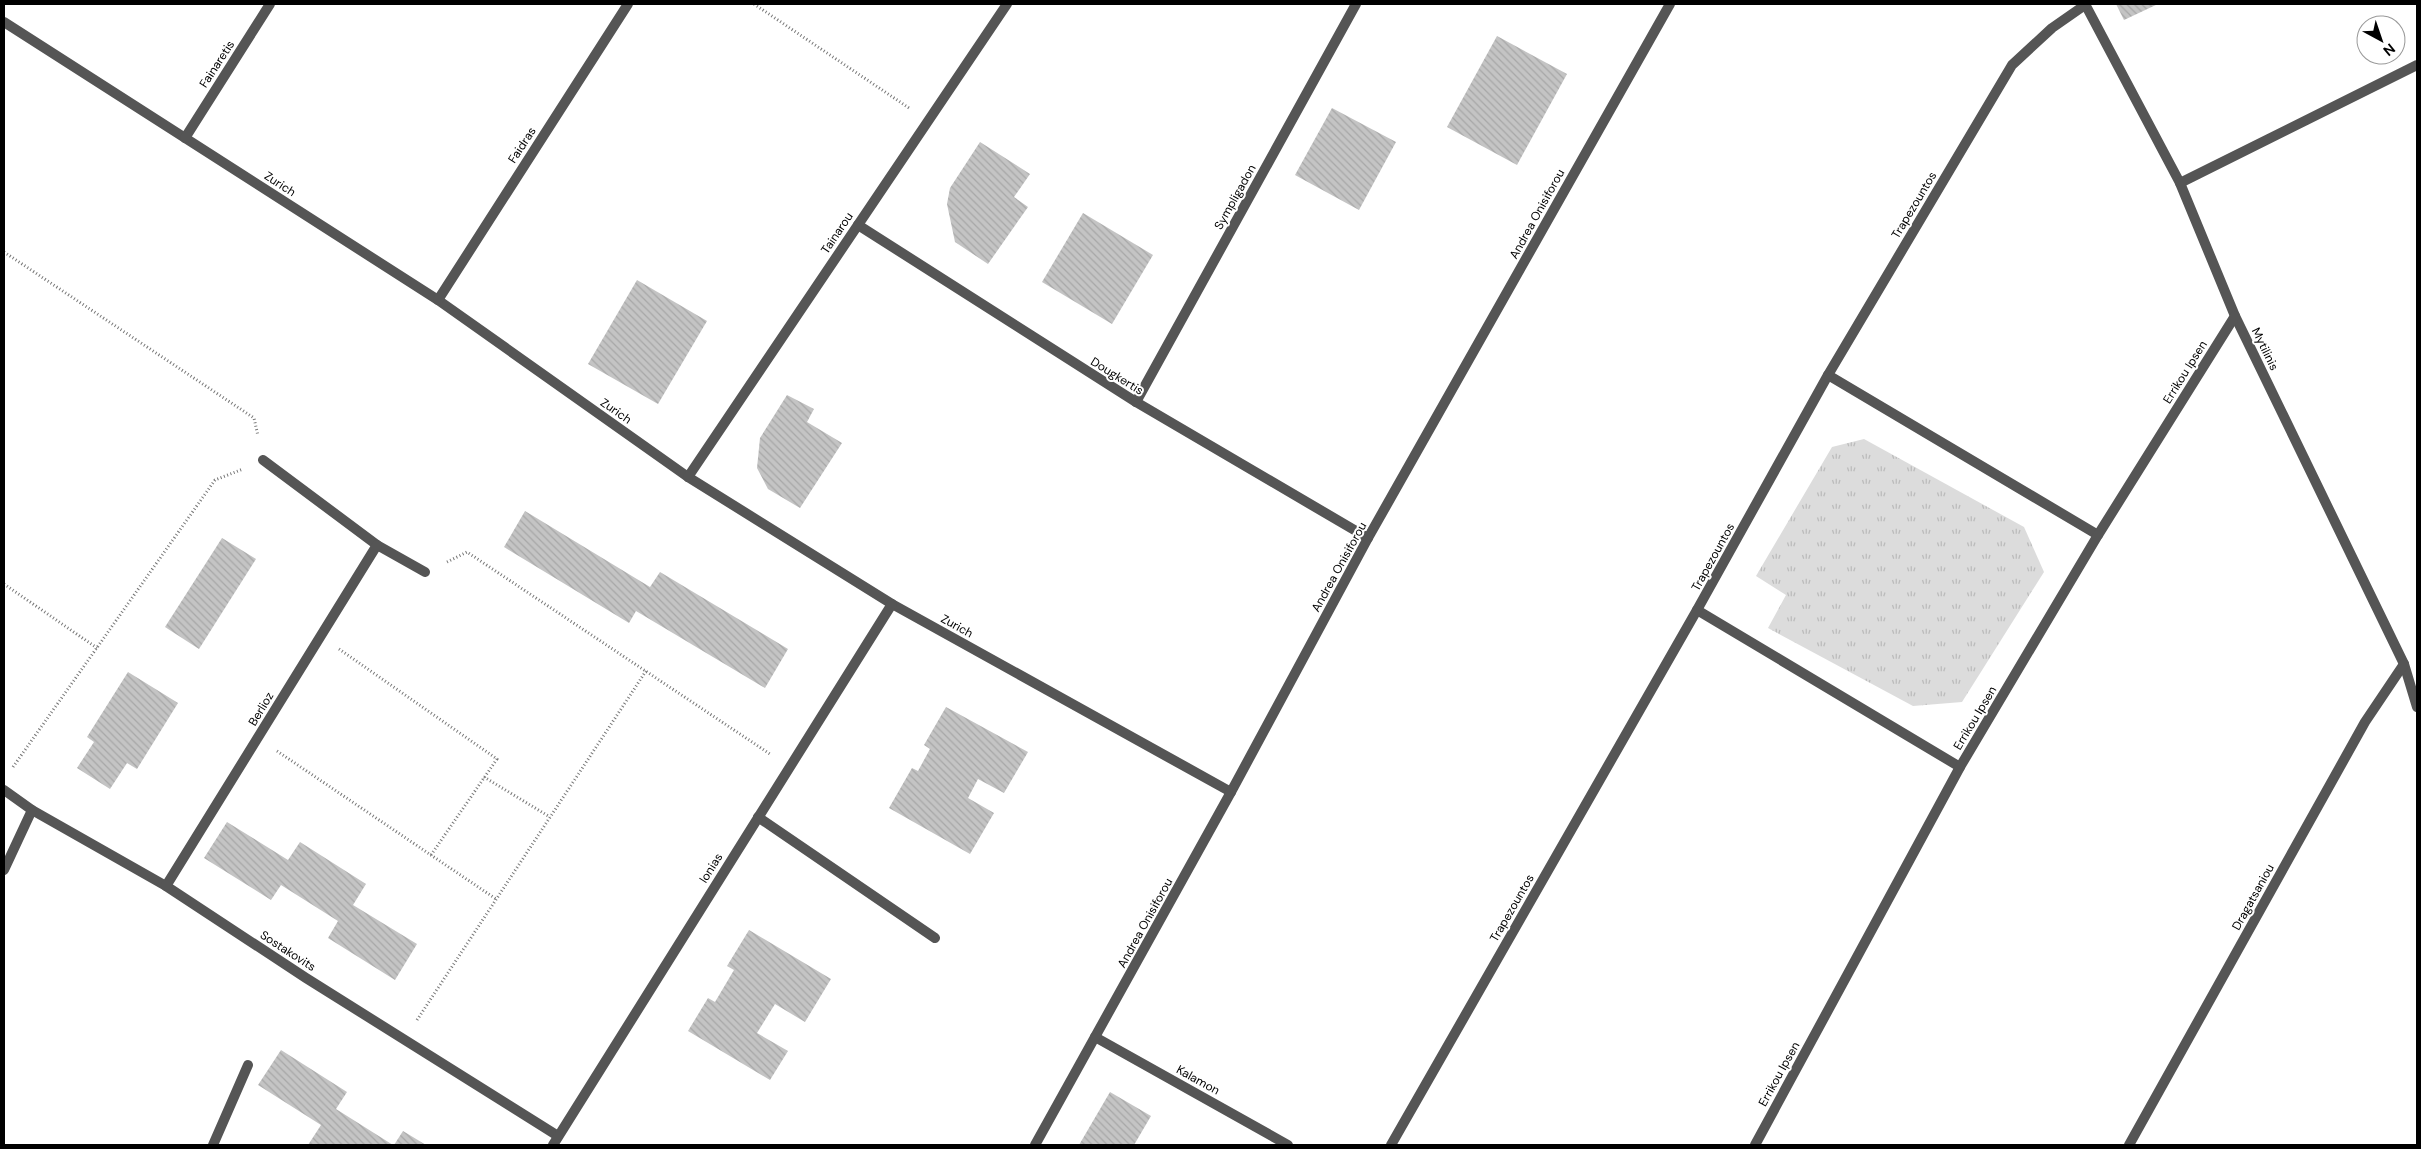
<svg xmlns="http://www.w3.org/2000/svg" width="2421" height="1149" font-family="'DM Sans',sans-serif">
	<defs>
		<pattern id="grass-tufts" width="24" height="20" patternUnits="userSpaceOnUse" patternTransform="scale(1.25)"><rect width="24" height="20" fill="#dcdcdc"/><path d="M3 7l-1-3M5 7V3M7 7l1-3M15 17l-1-3M17 17v-4M19 17l1-3" fill="none" stroke="#bbb"/></pattern>
		<pattern id="building-back-hatch" width="6" height="6" patternUnits="userSpaceOnUse" patternTransform="scale(1.25)"><rect width="6" height="6" fill="#c4c4c4"/><path d="M-1 5l2 2M0 0l6 6M5-1l2 2" fill="none" stroke="#a7a7a7"/></pattern>
	</defs>
	<rect width="100%" height="100%" fill="#fff"/>
	<!-- grass -->
	<path fill="url(#grass-tufts)" d="M1864,439l160,88 20,45 -82,130 -49,4 -145,-78 18,-33 -30,-19 76,-129z"/>
	<!-- building -->
	<g fill="url(#building-back-hatch)">
		<path d="M2116,4h42l-34,16z"/>
		<path d="M1497,36l70,38 -50,91 -70,-38z"/>
		<path d="M1332,108l64,34 -37,68 -64,-35z"/>
		<path d="M980,142l50,32 -16,23 14,10 -40,57 -33,-22 -8,-38 3,-16z"/>
		<path d="M1083,213l70,42 -41,69 -70,-42z"/>
		<path d="M637,280l70,41 -49,83 -70,-40z"/>
		<path d="M787,395l27,14 -7,13 35,21 -42,65 -32,-19 -11,-21 3,-30z"/>
		<path d="M525,511l125,76 10,-15 128,77 -23,39 -129,-77 -7,12 -125,-76z"/>
		<path d="M222,538l34,21 -57,90 -34,-22z"/>
		<path d="M128,672l50,31 -41,66 -10,-6 -17,26 -33,-21 17,-26 -7,-5z"/>
		<path d="M946,707l82,45 -24,41 -26,-14 -10,19 26,15 -24,41 -81,-46 23,-40 6,3 12,-22 -6,-4z"/>
		<path d="M227,822l61,38 12,-18 66,42 -13,21 64,39 -22,36 -67,-42 10,-17 -57,-36 -10,15 -67,-42z"/>
		<path d="M749,930l82,49 -26,43 -30,-18 -18,29 31,18 -18,29 -82,-49 20,-33 7,4 19,-32 -7,-4z"/>
		<path d="M281,1050l66,42 -11,17 57,36h-85l13,-20 -63,-40z"/>
		<path d="M1110,1092l41,24 -17,29h-55z"/>
		<path d="M403,1131l23,14h-32z"/>
	</g>
	<g fill="none" stroke-linecap="round" stroke-linejoin="round">
		<!-- path -->
		<g stroke="#777" stroke-width="3" stroke-dasharray="1 2.5" stroke-linecap="butt">
			<path d="M754,4l155,104"/>
			<path d="M4,252l250,166 4,18"/>
			<path d="M447,562l20,-10 303,202"/>
			<path d="M4,584l93,64"/>
			<path d="M339,649l158,110 -66,96"/>
			<path d="M277,751l219,148"/>
			<path d="M13,767l202,-287 28,-11"/>
			<path d="M484,777l66,40"/>
			<path d="M417,1020l229,-349"/>
		</g>
		<!-- service -->
		<path stroke="#555" stroke-width="10" d="M758,817l177,121"/>
		<!-- minor -->
		<g stroke="#555" stroke-width="10">
			<path d="M2085,4l95,179 55,133 169,348 13,43"/>
			<path d="M4,22l434,278 250,177 204,127 339,188"/>
			<path d="M185,138l85,-134"/>
			<path d="M2180,183l237,-118"/>
			<path d="M858,225l278,177 232,136"/>
			<path d="M438,300l190,-296"/>
			<path d="M1828,375l270,160"/>
			<path d="M1136,402l220,-398"/>
			<path d="M263,460l114,85 48,27"/>
			<path d="M688,477l319,-473"/>
			<path d="M1697,610l263,157"/>
			<path d="M4,790l28,20 134,76 140,92 252,158"/>
			<path d="M4,870l28,-60"/>
			<path d="M166,886l211,-341"/>
			<path d="M1095,1037l193,108"/>
			<path d="M213,1145l35,-80"/>
			<path d="M553,1145l339,-541"/>
			<path d="M1035,1145l196,-353 137,-254 302,-534"/>
			<path d="M1391,1145l306,-535 131,-235 184,-310 40,-37 33,-23"/>
			<path d="M1755,1145l205,-378 138,-232 137,-219"/>
			<path d="M2129,1145l236,-423 39,-58"/>
		</g>
	</g>
	<g text-anchor="middle" dominant-baseline="central" stroke-width="4" stroke-linejoin="round" paint-order="stroke">
		<!-- street labels -->
		<g font-size="12" fill="#000" stroke="#fff">
			<text transform="translate(217 64) rotate(-57)">Fainaretis</text>
			<text transform="translate(522 145) rotate(-57)">Faidras</text>
			<text transform="translate(280 184) rotate(33)">Zurich</text>
			<text transform="translate(1235 197) rotate(-61)">Sympligadon</text>
			<text transform="translate(1914 205) rotate(-59)">Trapezountos</text>
			<text transform="translate(1537 214) rotate(-61)">Andrea Onisiforou</text>
			<text transform="translate(837 233) rotate(-56)">Tainarou</text>
			<text transform="translate(2265 349) rotate(64)">Mytilinis</text>
			<text transform="translate(2185 372) rotate(-58)">Errikou Ipsen</text>
			<text transform="translate(1117 376) rotate(32)">Dougkertis</text>
			<text transform="translate(616 411) rotate(35)">Zurich</text>
			<text transform="translate(1713 557) rotate(-61)">Trapezountos</text>
			<text transform="translate(1339 567) rotate(-61)">Andrea Onisiforou</text>
			<text transform="translate(957 626) rotate(29)">Zurich</text>
			<text transform="translate(261 709) rotate(-59)">Berlioz</text>
			<text transform="translate(1975 718) rotate(-59)">Errikou Ipsen</text>
			<text transform="translate(711 868) rotate(-58)">Ionias</text>
			<text transform="translate(2253 897) rotate(-61)">Dragatsaniou</text>
			<text transform="translate(1512 908) rotate(-60)">Trapezountos</text>
			<text transform="translate(1145 923) rotate(-61)">Andrea Onisiforou</text>
			<text transform="translate(288 951) rotate(33)">Sostakovits</text>
			<text transform="translate(1779 1074) rotate(-61)">Errikou Ipsen</text>
			<text transform="translate(1198 1080) rotate(29)">Kalamon</text>
		</g>
	</g>
	<!-- border -->
	<rect width="2421" height="1149" fill="none" stroke="#000000" stroke-width="10"/>
	<!-- north arrow -->
	<g transform="translate(2381 40) rotate(140)"><circle r="24" fill="#ffffff" stroke="#999999"/>
	<path d="M0-4L9 19L0 12L-9 19Z" fill="#000000"/>
	<text y="-8" font-size="14" font-weight="bold" text-anchor="middle" fill="#000000">N</text>
	</g>
</svg>
